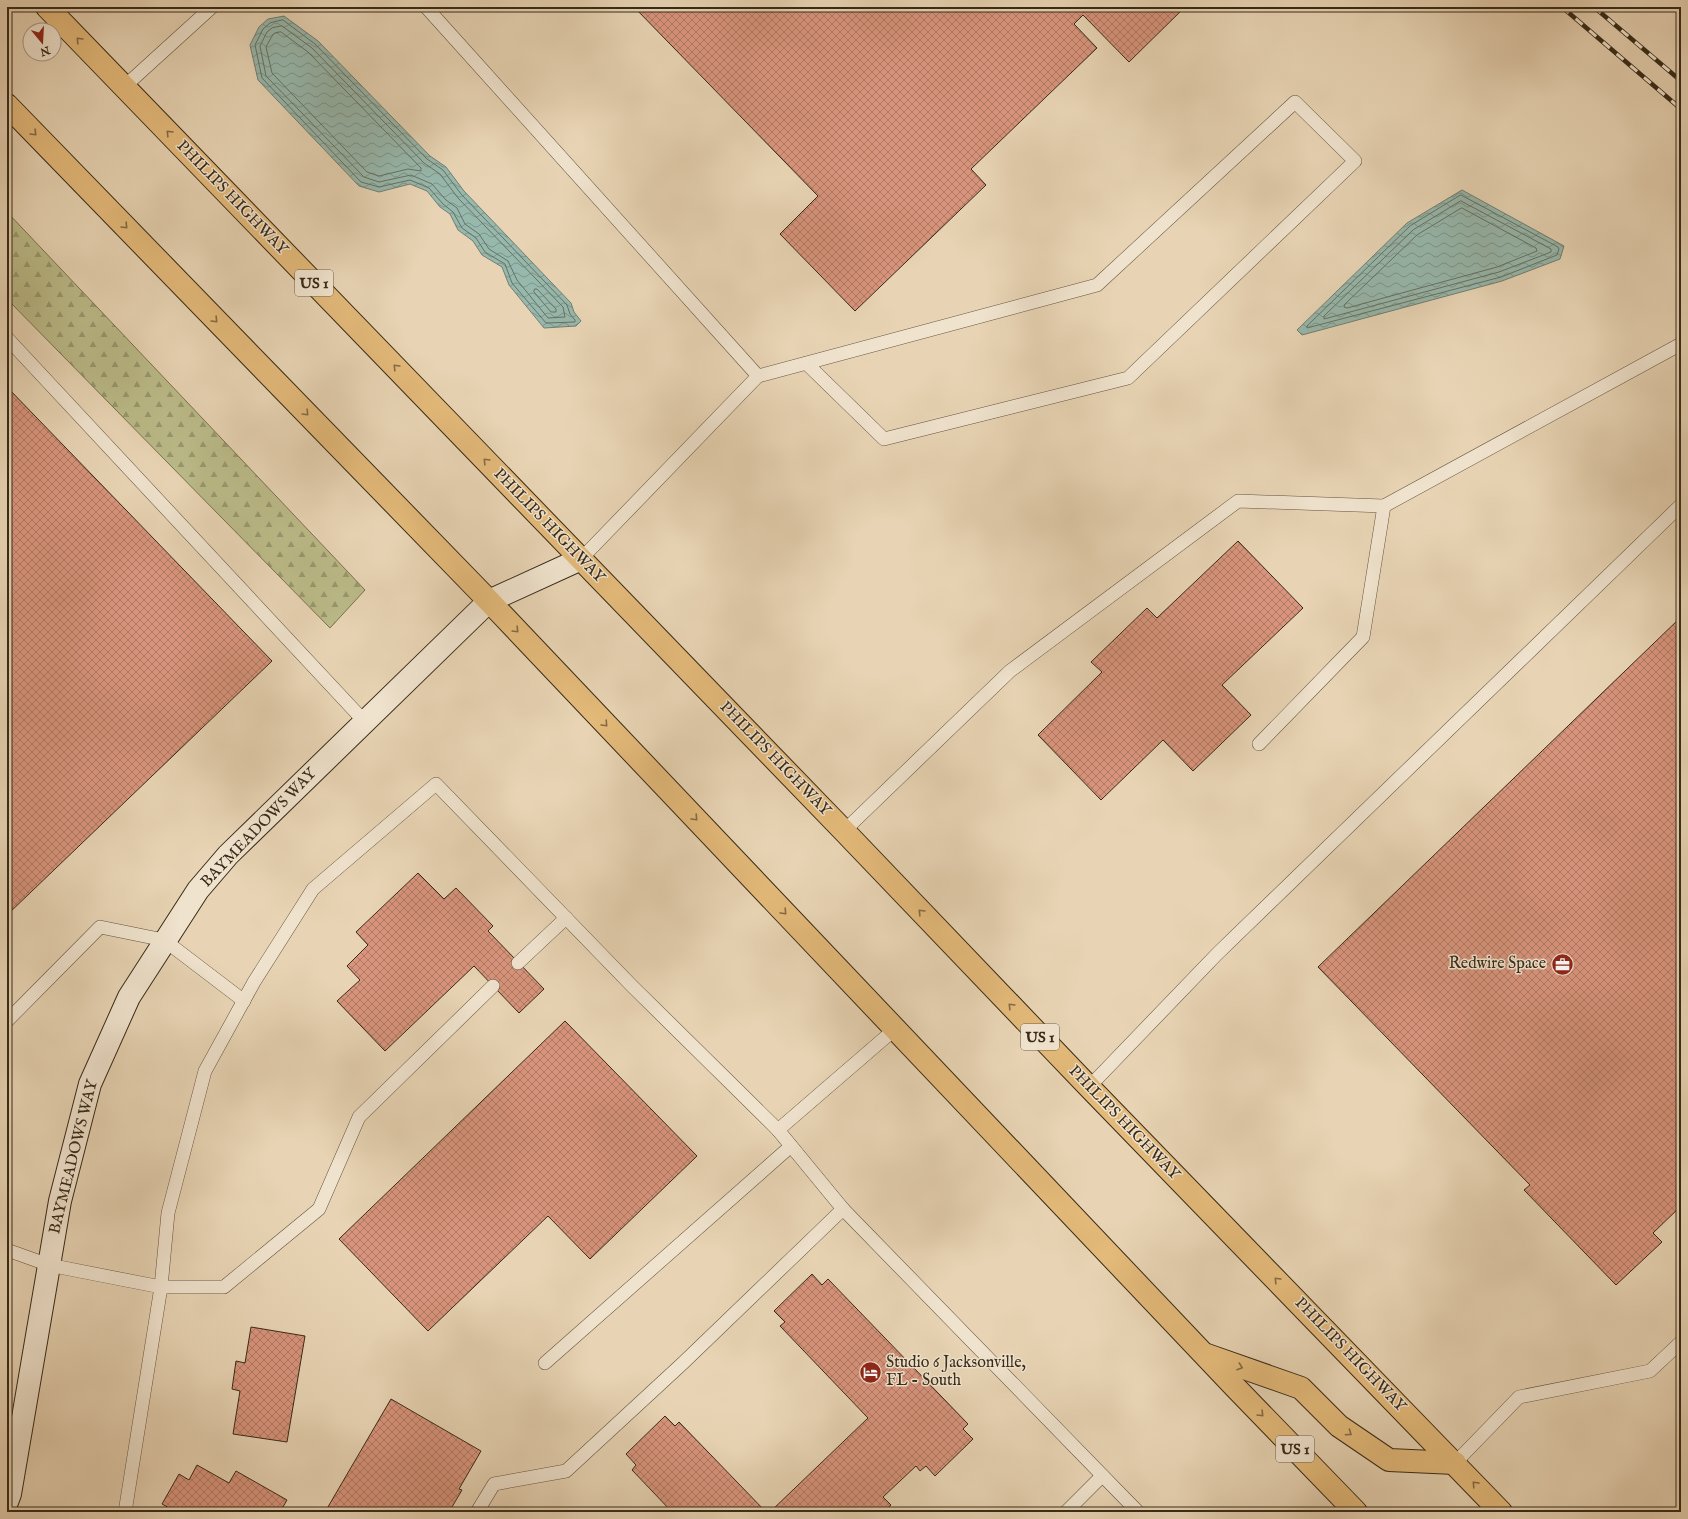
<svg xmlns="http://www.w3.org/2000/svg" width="1688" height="1519" font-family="'IM FELL English',serif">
	<defs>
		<pattern id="forest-firs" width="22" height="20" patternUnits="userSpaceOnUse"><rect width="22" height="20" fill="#bbbb89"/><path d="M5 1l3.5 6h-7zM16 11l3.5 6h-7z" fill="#99986f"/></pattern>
		<pattern id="water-waves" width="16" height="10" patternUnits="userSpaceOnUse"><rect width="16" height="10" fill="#97b8ad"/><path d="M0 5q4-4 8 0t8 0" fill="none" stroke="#7c968c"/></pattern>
		<pattern id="building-cross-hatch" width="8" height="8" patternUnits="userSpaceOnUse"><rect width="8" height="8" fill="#d8947c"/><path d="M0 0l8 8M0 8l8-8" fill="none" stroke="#b07965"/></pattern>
	</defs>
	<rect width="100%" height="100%" fill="#e8d4b4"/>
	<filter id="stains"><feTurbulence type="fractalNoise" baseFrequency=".005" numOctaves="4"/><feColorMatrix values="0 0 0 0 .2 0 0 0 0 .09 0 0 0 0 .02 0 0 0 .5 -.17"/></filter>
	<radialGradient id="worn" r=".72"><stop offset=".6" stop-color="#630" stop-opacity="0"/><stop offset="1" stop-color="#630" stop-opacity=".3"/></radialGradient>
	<!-- forest -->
	<path fill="url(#forest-firs)" stroke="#797250" d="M7,212l358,378 -35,38 -323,-329z"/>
	<!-- water -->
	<g fill="url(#water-waves)" stroke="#717f71">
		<path d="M284,16l34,25 112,115 16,11 18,24 107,112 3,9 7,9 -5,5 -32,2 -35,-43 -7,-18 -20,-12 -9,-14 -15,-11 -8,-16 -10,-7 -13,-16 -17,-7 -31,8 -20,-6 -101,-106 -8,-35 9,-18 9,-8z"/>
		<path d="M1462,190l102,56 -4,13 -58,22 -200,54 -5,-5 110,-107z"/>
	</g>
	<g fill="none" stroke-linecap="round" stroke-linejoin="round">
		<!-- shore -->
		<g stroke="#677162" stroke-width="1">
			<path d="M283,20l32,24 112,115 16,11 18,24 106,111 3,9 5,6v2l-29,1 -34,-40 -7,-19 -20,-12 -9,-14 -14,-10 -9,-16 -10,-8 -14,-16 -19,-8 -31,7 -18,-5 -99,-104 -7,-33 8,-16 7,-6z"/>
			<path d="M282,26l30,22 112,115 16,11 18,24 105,109 2,10 -17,1 -31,-38 -9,-19 -19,-12 -10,-15 -14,-10 -8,-16 -11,-8 -14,-16 -21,-9 -32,7 -15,-5 -98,-101 -6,-30 7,-14 5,-4z"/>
			<path d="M281,32l27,20 113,116v3l-13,-2 -29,7 -12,-4 -95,-99 -6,-26 6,-11 3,-3z"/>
			<path d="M1461,195l97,52 1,2 -2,6 -56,22 -194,51v-2l103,-100z"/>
			<path d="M1461,201l90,48v3l-52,20 -175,47v-3l89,-86z"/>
			<path d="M1462,208l74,40 1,3 -40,16 -150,41 -3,-1 1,-3 72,-69z"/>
			<path d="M535,289h2l19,20v3h-5l-17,-20z"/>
		</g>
	</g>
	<!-- building -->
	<g fill="url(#building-cross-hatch)" stroke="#372a18">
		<path d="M634,7h551l-56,55 -46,-47 -9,9 23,24 -126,121 15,16 -131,126 -75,-77 38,-38z"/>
		<path d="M7,387l265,274 -265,254z"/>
		<path d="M1238,541l65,67 -81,77 29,30 -58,56 -30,-31 -62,60 -63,-65 64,-63 -11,-10 56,-54 10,10z"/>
		<path d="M1681,617v589l-28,27 9,9 -46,43 -92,-95 6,-5 -212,-218z"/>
		<path d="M418,873l26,26 12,-11 37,38 -5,5 56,58 -25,24 -45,-47 -89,85 -48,-50 23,-21 -13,-14 21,-21 -12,-13z"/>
		<path d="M565,1021l132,135 -107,103 -42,-43 -120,115 -89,-92z"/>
		<path d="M812,1274l10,11 6,-6 140,145 -5,5 10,10 -38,37 -9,-10 -6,5 -4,-5 -33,31 8,8 -8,7h-113l98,-94 -88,-92 5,-4 -11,-11z"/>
		<path d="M251,1327l54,9 -18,106 -54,-8 7,-43 -8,-2 4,-28 9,2z"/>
		<path d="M391,1399l90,52 -22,38 3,1 -13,22h-124z"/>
		<path d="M665,1416l10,10 4,-4 87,90h-94l-40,-42 4,-5 -10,-11z"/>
		<path d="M197,1465l32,18 7,-12 51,29 -7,12h-111l2,-3 -9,-5 17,-30 10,6z"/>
	</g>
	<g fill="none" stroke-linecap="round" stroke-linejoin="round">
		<defs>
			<g id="lane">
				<path d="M426,7l332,369 -177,183"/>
				<path d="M124,87l88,-80"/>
				<path d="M7,338l358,384"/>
				<path d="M758,376l339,-91 198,-183 60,59 -227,217 -244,61 -78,-76"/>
				<path d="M1259,744l104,-107 21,-131 297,-162"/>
				<path d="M844,831l166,-160 228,-170 146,5"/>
				<path d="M518,963l48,-45"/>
				<path d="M7,1021l93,-94 64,13 80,61"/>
				<path d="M1089,1087l128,-133 464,-449"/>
				<path d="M843,1209l295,303"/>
				<path d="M7,1250l42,15 112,22h63l95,-78 40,-92 134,-131"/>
				<path d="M545,1363l246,-217"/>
				<path d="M1455,1463l64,-66 131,-26 31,-29"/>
				<path d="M125,1512l36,-225 7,-74 37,-142 49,-89 59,-93 123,-105 196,202 146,144 117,-101"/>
				<path d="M477,1512l17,-28 72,-13 117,-108 160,-154 -65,-79"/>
				<path d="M1066,1512l36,-36"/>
			</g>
			<path id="secondary" d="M7,1502l3,-8 50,-293 30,-117 39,-87 69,-107 30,-35 261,-254 92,-42"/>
			<g id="primary">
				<path d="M47,7l797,824 245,256 412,425"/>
				<path d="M7,105l482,496 745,785 122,126"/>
				<path d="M1207,1355l94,33 38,38 50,34 66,3"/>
			</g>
		</defs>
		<!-- lane casing -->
		<use href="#lane" stroke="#63543f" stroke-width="14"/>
		<!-- secondary casing -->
		<use href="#secondary" stroke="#372a18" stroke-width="24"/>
		<!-- primary casing -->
		<use href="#primary" stroke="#372a18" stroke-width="24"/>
		<!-- lane -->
		<use href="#lane" stroke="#f0e3ce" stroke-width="13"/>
		<!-- secondary -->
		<use href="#secondary" stroke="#f0e3ce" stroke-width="22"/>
		<!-- primary -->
		<use href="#primary" stroke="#e4ba7a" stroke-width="22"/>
		<defs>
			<g id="rail">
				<path d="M1562,7l119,102"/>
				<path d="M1594,7l87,74"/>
			</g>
		</defs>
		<!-- rail casing -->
		<use href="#rail" stroke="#372a18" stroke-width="4.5"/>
		<!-- rail -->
		<use href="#rail" stroke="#f0e3ce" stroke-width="3" stroke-dasharray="9" stroke-linecap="butt"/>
	</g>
	<!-- one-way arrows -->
	<defs><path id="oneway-chevron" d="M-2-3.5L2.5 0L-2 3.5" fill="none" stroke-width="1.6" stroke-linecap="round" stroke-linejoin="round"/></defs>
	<g stroke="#856b44">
		<use href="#oneway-chevron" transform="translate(79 40) rotate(-134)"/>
		<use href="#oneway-chevron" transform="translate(34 133) rotate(46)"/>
		<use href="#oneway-chevron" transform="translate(169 133) rotate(-134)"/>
		<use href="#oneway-chevron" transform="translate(125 226) rotate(46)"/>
		<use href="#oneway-chevron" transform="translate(215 320) rotate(46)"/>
		<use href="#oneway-chevron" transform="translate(396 367) rotate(-134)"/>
		<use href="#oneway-chevron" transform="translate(306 413) rotate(46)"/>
		<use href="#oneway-chevron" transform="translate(486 461) rotate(-134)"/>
		<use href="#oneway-chevron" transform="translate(516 630) rotate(46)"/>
		<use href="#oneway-chevron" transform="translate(605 724) rotate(47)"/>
		<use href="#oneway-chevron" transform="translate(695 818) rotate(47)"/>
		<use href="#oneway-chevron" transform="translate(784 912) rotate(47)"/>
		<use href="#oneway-chevron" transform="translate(921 912) rotate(-134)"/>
		<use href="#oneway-chevron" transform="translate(1011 1006) rotate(-134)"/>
		<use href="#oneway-chevron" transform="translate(1277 1280) rotate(-134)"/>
		<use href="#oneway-chevron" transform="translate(1240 1367) rotate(19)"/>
		<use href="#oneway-chevron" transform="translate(1261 1414) rotate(46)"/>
		<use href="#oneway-chevron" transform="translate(1349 1433) rotate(34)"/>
		<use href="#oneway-chevron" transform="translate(1475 1484) rotate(-133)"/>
	</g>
	<!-- icons -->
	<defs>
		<symbol id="office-disc" viewBox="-11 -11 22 22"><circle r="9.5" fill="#8f2418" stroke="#f0e3ce"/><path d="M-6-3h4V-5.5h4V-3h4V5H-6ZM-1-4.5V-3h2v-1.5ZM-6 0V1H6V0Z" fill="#fff"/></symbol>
		<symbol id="hotel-disc" viewBox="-11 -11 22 22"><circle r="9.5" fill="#8f2418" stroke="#f0e3ce"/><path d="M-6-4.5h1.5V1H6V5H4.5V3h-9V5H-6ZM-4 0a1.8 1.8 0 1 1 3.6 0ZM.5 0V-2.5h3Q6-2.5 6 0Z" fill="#fff"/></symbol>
	</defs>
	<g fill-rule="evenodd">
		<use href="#office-disc" x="1550" y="952" width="25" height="25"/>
		<use href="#hotel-disc" x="858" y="1360" width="25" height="25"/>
	</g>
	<g text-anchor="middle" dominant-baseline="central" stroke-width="3" stroke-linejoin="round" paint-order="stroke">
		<!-- shield labels -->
		<g fill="#f0e3ce" stroke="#6e624f" stroke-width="1">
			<rect x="295" y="270" width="38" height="26" rx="3"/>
			<rect x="1021" y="1024" width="38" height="26" rx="3"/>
			<rect x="1276" y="1436" width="38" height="26" rx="3"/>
		</g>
		<g font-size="15" font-weight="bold" fill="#372a18">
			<text x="314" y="283">US 1</text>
			<text x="1040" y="1037">US 1</text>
			<text x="1295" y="1449">US 1</text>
		</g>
		<!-- street labels -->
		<g font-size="16" fill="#372a18" stroke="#f0e3ce">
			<text transform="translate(232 198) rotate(46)">PHILIPS HIGHWAY</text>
			<text transform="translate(549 526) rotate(46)">PHILIPS HIGHWAY</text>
			<text transform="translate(775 759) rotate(46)">PHILIPS HIGHWAY</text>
			<text transform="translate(259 828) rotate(-46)">BAYMEADOWS WAY</text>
			<text transform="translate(1124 1123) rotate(46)">PHILIPS HIGHWAY</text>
			<text transform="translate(74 1157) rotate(-76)">BAYMEADOWS WAY</text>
			<text transform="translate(1350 1355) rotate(46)">PHILIPS HIGHWAY</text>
		</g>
		<!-- poi labels -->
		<g font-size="16" fill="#372a18" stroke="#f0e3ce" text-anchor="end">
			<text x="1546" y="964">Redwire Space</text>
			<text x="886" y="1363" text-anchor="start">Studio 6 Jacksonville,<tspan x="886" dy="18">FL - South</tspan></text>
		</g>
	</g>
	<!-- margin -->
	<rect width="1688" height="1519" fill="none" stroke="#e8d4b4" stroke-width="24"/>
	<rect x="8" y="8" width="1672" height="1503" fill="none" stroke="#372a18" stroke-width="2"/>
	<rect x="12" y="12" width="1664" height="1495" fill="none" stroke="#372a18"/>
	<!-- north arrow -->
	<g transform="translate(42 42) rotate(162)"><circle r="19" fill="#f0e3ce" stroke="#a69985"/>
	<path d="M0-3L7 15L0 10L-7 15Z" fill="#8f2418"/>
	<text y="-6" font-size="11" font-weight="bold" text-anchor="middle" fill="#372a18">N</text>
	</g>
	<rect width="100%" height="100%" filter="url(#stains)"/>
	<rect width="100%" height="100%" fill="url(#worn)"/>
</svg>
